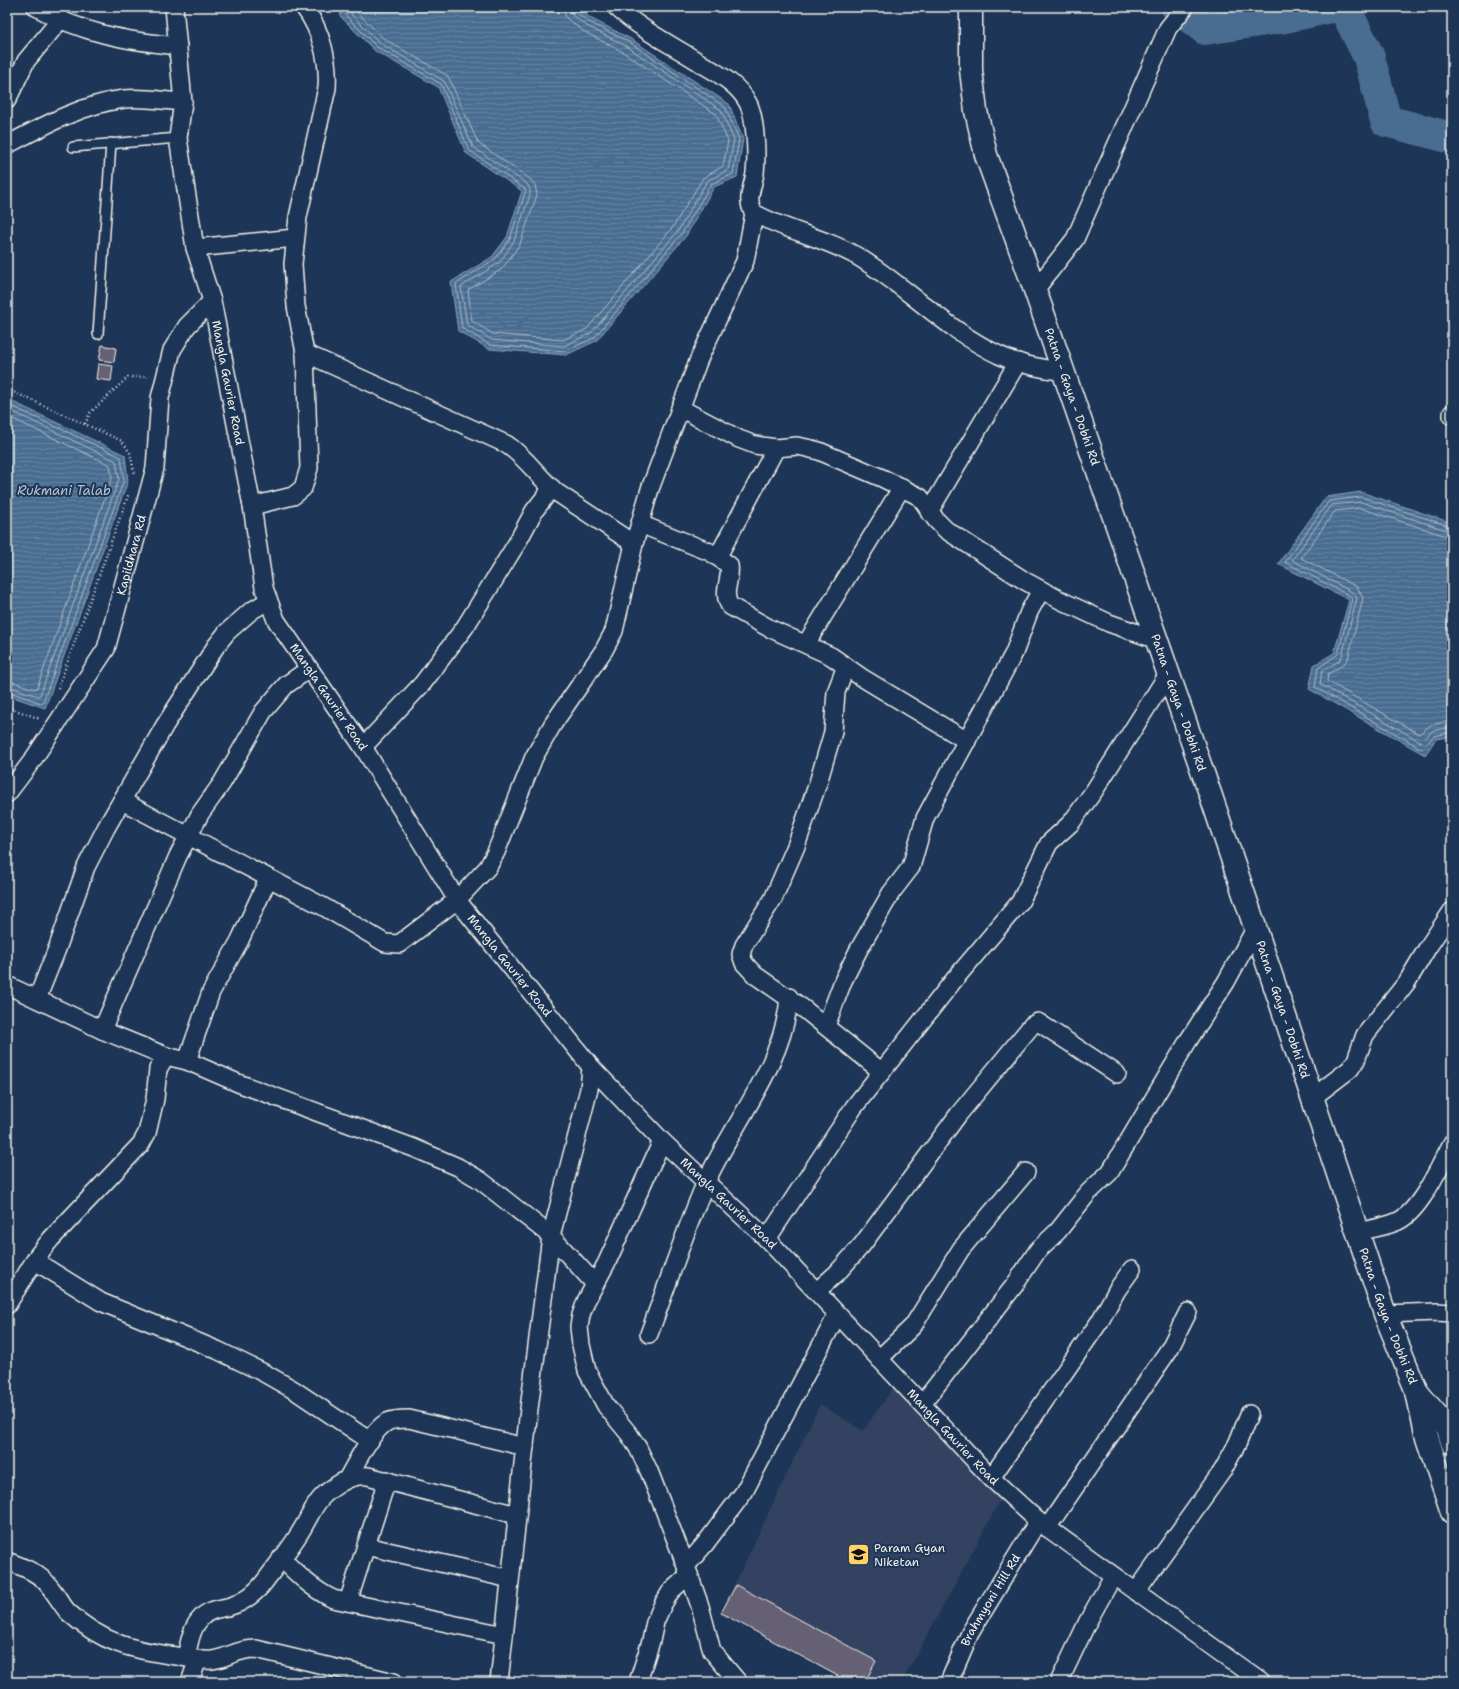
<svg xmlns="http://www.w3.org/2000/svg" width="1459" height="1689" font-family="'Shantell Sans',sans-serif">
	<defs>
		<pattern id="water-rules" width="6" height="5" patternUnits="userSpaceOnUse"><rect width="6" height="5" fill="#496d91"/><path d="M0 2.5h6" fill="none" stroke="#6482a0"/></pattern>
	</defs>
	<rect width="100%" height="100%" fill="#1d3557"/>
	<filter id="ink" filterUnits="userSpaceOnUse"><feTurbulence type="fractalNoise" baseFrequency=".025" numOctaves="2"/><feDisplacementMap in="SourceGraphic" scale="8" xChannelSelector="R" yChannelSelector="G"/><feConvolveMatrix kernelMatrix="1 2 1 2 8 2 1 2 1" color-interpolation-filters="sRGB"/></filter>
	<g filter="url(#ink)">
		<!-- built -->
		<path fill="#334260" d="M893,1388l105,102 4,7 -100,185h-55l-126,-69 99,-209 43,27z"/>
		<!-- water -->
		<g fill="url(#water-rules)" stroke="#8da2b4">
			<path d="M343,7h232l17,12 39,20 98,65 14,35 -6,38 -23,10 -28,49 -90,105 -30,14 -77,-6 -31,-18 -7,-49 41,-25 15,-20 15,-46 -56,-38 -28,-66 -63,-36 -35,-35z"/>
			<path d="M7,399l118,56 3,26 -83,227 -38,-13z"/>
			<path d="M1361,492l91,31v213l-16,3 -11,16 -116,-66 5,-24 20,-12 15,-53 -71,-36 48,-67z"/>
		</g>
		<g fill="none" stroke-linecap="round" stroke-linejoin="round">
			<!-- shore -->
			<g stroke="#b0bcc5" stroke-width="1">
				<path d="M347,7l-1,9 31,31 64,37 28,66 57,40 -16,49 -15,20 -39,25 6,44 28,17 75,6 29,-13 88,-105 29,-49 22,-10 6,-35 -14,-32 -96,-65 -40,-20 -14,-10 -1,-5"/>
				<path d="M352,7l-1,7 29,29 64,38 29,66 54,37 3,5v6l-16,46 -14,21 -39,25 6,38 25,15 72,6 27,-13 87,-102 29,-50 21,-11 6,-30 -13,-30 -95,-64 -39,-20 -15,-11 -3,-8"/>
				<path d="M358,7v6l26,26 64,37 30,67 52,36 5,6 2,10 -17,49 -18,25 -34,21 4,31 21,13 70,6 24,-11 86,-102 30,-49 20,-12 5,-25 -12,-27 -93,-62 -40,-21 -17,-13 -3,-11"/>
				<path d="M7,404l114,53 3,23 -81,222 -2,1 -34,-12"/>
				<path d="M7,409l109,52 3,18 -79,216 -2,1 -31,-10"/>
				<path d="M7,416l103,49 2,13 -75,210 -3,1 -27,-9"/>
				<path d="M1452,527l-91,-30 -32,4 -44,61 65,34 2,3 -14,55 -20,14 -3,19 107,62 12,-13 18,-4"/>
				<path d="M1452,532l-91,-30 -29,3 -40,55 60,32 5,6 -15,58 -3,5 -17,10 -2,13 101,58 11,-11 20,-4"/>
				<path d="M1452,538l-92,-30 -25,3 -34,47 56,29 6,11 -15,61 -5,6 -15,9 -1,7 92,53 12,-9 21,-4"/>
			</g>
			<!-- river -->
			<g stroke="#496d91" stroke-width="32">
				<path d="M1177,7l28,22 75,-11 51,-11"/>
				<path d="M1344,7l25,50 17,64 66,17"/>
			</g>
		</g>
		<!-- building -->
		<g fill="#666174" stroke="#f4f1e8">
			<path d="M102,345l14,3 -2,14 -15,-2z"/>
			<path d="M98,364l15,2 -2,15 -15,-2z"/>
			<path d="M736,1585l140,76 -11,21h-16l-128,-69z"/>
		</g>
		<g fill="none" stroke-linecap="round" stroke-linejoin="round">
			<defs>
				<g id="lane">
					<path d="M73,147l105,-9"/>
					<path d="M98,334l13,-191"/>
				</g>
				<g id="street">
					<path d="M36,7c44,26 91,34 142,39"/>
					<path id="s1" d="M174,7l9,95 -5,36 17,110 17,53 40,205 12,82 12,32 87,127 94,153 134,167 71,74 105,98 224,239 47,43 223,161"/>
					<path d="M616,7c25,23 58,39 86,57 17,10 37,21 46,39 8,15 9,54 7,70 -2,14 -10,27 -1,40 34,19 73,25 106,45 48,30 88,73 139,97 20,10 43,13 64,17"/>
					<path d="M7,100l19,-39 34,-41"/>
					<path d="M7,145c36,-19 76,-41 117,-46 19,-2 40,2 59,3"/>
					<path d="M195,248l100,-10"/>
					<path d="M1035,290l40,-51 93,-211 17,-21"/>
					<path d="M305,353l201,91c20,13 32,33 50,48l78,52"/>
					<path d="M680,408l59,31 16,6 21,3 21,-2 10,2 12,3 63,27 38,19 16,23 10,10 79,51 35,19 49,23 48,17"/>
					<path d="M1452,413v3"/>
					<path d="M252,506l41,-10 10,-8 6,-20 -4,-115 -9,-47 -3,-42 5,-47 29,-129c2,-28 -6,-58 -23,-81"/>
					<path d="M929,512l89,-150"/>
					<path d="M640,524l70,28 19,13c3,14 -8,27 1,41l39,22 62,28 30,21 106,64"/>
					<path d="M718,556l58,-108"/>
					<path d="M806,644l96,-157"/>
					<path d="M846,666l-10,26 -3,40 -15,51 -22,63 -23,53 -29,46 -3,9 3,9 11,12 49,34 78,63"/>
					<path d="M309,669l-23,16 -23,27 -41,71 -22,31 -22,42 -76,174 64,26 21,5 51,22 176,65 44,19 22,13 71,56 44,48"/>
					<path d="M363,747l60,-64 42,-56 52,-84 17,-32 18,-23"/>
					<path id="s2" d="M7,794l25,-33 74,-112 49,-181 5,-70 12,-48 15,-24 25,-25"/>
					<path d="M122,801l202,106 61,36 14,1 58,-44 31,-33 8,-15 38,-95 19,-33 51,-74 10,-19 20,-87 16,-55 49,-130 46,-98 9,-48"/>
					<path d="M7,985l95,45"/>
					<path d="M37,999l20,-50 29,-82 20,-39 59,-103 51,-79 11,-14 24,-21 17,-10"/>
					<path d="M826,1026l17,-45 15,-30 33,-58 20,-26 14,-49 89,-165 15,-41 12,-22"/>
					<path d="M187,1061l24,-69 29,-52 28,-61"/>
					<path d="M1312,1098l38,-29 6,-9 9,-25 42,-53 21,-35 24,-36"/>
					<path d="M662,1141l-55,121 -21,39 -5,14 -2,12 2,18 6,26 19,35 23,28 9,14 11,23 37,95 19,-22 39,-52 93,-177"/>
					<path d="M1357,1232c13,-3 27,-5 39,-10 24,-9 44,-57 56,-79"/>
					<path d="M767,1239l87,-132 100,-127 66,-78 29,-59 22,-20 23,-32 74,-117"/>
					<path d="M35,1261l66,41 116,48 47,23 30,17 76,51"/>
					<path d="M817,1291l20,-18 25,-28 96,-130 74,-90 6,-3 79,52"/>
					<path d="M7,1305l31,-50 13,-16 90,-95 6,-11 8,-34 3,-30 8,-13"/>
					<path d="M1385,1314l52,-2 15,1"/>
					<path d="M649,1334c19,-50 36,-104 57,-152 26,-58 79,-119 83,-185"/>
					<path d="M879,1359l34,-33 48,-77 65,-77"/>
					<path d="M922,1404l92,-118 24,-36 20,-19 30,-38 22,-21 78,-131 38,-59 29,-53"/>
					<path d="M991,1478l109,-157 17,-31 15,-21"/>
					<path d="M347,1479c9,-15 24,-48 40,-57 6,-3 14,-3 22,-3l116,28"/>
					<path d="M1047,1528l123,-180 18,-36"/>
					<path d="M366,1546l144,33"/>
					<path d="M281,1558c16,16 31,31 52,41l171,36"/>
					<path d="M7,1561c16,6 33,12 43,26 7,9 11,17 18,25 34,31 64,38 108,44 11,2 24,5 36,4 17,-2 24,-11 44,-11l138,33"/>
					<path d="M686,1566l14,40 12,45 26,31"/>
					<path d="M1136,1592l87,-122 15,-28 11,-28"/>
					<path d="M348,1602l39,-122"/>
					<path d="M186,1657c3,-13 5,-29 15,-39 8,-9 19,-9 30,-12 13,-4 26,-14 34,-25 11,-15 24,-31 34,-47 16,-25 15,-36 43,-52 9,-5 16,-7 26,-6l149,39"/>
					<path d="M190,1682l8,-23"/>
					<path d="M499,1682l30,-273 22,-173 38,-147 2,-22"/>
					<path d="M638,1682l13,-41 4,-19 8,-18 8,-13 18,-16"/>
					<path id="s3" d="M949,1682l21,-49 68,-112"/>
					<path d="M1059,1682l29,-61 25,-45"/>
				</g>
				<g id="primary">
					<path id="s4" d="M971,7v63l5,41 10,44 49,135 177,509 173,515 32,78 10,46 25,74"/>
					<path d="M1418,1393l29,34 5,15"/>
				</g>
			</defs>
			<!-- lane casing -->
			<use href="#lane" stroke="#f4f1e8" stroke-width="12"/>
			<!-- street casing -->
			<use href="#street" stroke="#f4f1e8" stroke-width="20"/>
			<!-- primary casing -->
			<use href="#primary" stroke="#f4f1e8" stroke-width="25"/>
			<!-- path -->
			<g stroke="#f4f1e8" stroke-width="2.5" stroke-dasharray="1 3" stroke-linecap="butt">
				<path d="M7,389l115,52 8,12 5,22"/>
				<path d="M85,424l5,-11 38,-36h20"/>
				<path d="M58,688l71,-195"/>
				<path d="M7,707l31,11 2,-1"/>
			</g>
			<!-- lane -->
			<use href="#lane" stroke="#1d3557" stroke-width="9"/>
			<!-- street -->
			<use href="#street" stroke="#1d3557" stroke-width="17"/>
			<!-- primary -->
			<use href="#primary" stroke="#1d3557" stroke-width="22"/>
		</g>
	</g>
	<!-- icons -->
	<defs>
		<symbol id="school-square" viewBox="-11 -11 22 22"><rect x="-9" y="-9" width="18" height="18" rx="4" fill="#ffd166" stroke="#1d3557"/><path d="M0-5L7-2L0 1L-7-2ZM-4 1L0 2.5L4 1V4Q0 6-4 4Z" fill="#111"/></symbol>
	</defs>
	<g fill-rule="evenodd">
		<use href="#school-square" x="846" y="1542" width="25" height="25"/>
	</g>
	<g text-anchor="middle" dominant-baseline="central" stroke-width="4" stroke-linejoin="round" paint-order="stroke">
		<!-- street labels -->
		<g font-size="12" fill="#f4f1e8" stroke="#1d3557">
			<text stroke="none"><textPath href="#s1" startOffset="382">Mangla Gaurier Road</textPath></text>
			<text stroke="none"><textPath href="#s4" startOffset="406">Patna - Gaya - Dobhi Rd</textPath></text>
			<text stroke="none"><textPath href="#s2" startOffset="273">Kapildhara Rd</textPath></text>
			<text stroke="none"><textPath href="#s1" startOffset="718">Mangla Gaurier Road</textPath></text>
			<text stroke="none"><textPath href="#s4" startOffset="730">Patna - Gaya - Dobhi Rd</textPath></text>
			<text stroke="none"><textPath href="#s1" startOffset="1042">Mangla Gaurier Road</textPath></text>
			<text stroke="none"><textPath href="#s4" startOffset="1054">Patna - Gaya - Dobhi Rd</textPath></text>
			<text stroke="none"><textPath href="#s1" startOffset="1366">Mangla Gaurier Road</textPath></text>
			<text stroke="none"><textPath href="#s4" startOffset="1378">Patna - Gaya - Dobhi Rd</textPath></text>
			<text stroke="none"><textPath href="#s1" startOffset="1690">Mangla Gaurier Road</textPath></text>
			<text stroke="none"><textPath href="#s3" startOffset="92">Brahmyoni Hill Rd</textPath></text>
		</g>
		<!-- poi labels -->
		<g font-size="12" fill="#f4f1e8" stroke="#1d3557" text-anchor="start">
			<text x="874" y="1548">Param Gyan<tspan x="874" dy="14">Niketan</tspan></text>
		</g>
		<!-- water labels -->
		<g font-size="13" font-style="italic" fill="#b8c3ca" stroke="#1d3557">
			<text x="64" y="490">Rukmani Talab</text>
		</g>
	</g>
	<!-- margin -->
	<rect width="1459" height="1689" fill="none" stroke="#1d3557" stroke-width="24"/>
	<rect x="12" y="12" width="1435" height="1665" fill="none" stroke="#f4f1e8" stroke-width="1.5" filter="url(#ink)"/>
</svg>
